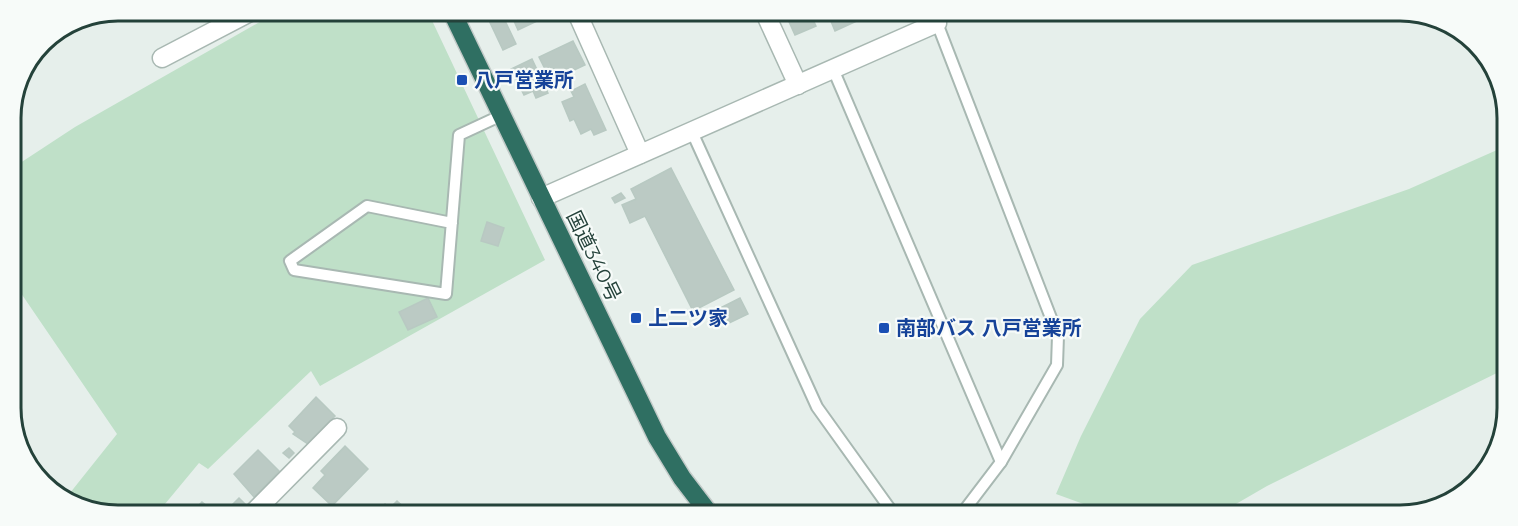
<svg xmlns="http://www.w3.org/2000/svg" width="1518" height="526" font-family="Montserrat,'Noto Sans JP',sans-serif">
	<rect width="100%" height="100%" fill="#e6efeb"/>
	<!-- green -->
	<g fill="#bfe0c8">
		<path d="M279,11l149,1 117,248 -225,126 -9,-15 -103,98 -9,-6 -39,47h-76l-18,-12 51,-64 -105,-154 -1,-111 64,-42z"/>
		<path d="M1506,146l-3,224 -236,116 -50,29 -106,-1 -55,-20 25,-58 59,-117 52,-54 217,-76z"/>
	</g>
	<!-- building -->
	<g fill="#bbcac4" stroke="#b8c9c2" stroke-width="1.5">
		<path d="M197,11h21l-17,8z"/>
		<path d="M485,12h16l15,32 -13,6z"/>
		<path d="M510,12h46l-38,18z"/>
		<path d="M790,13h20l6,13 -21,9 -9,-20z"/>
		<path d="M828,14h44l-37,17z"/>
		<path d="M573,41l12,24 -34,16 -12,-24z"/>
		<path d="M532,59l16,34 -12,5 -3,-7 -9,4 -13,-26z"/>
		<path d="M585,84l21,46 -12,5 -3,-6 -10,5 -7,-15 -4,2 -8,-19 12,-5 -3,-6z"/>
		<path d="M671,168l63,122 -41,21 -48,-95 -15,7 -8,-18 14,-6 -5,-10z"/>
		<path d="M621,193l4,5 -10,5 -3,-5z"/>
		<path d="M487,222l17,6 -6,18 -17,-5z"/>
		<path d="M428,298l9,19 -29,13 -9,-18z"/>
		<path d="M740,298l8,16 -23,11 -7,-16z"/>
		<path d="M316,397l19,19 -27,28 -15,-10 2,-2 -6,-6z"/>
		<path d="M345,446l23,23 -36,37 -19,-18 12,-13 -4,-4z"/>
		<path d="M289,448l5,5 -5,5 -6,-5z"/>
		<path d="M258,450l21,21 -25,26 -20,-23z"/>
		<path d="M239,498l6,6 -7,7 -11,-1z"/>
		<path d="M397,501l11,10h-30l7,-7 4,5z"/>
		<path d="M202,502l10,8h-18z"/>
	</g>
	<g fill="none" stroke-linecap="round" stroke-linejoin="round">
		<defs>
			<g id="lane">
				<path d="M937,14v9l121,313 -1,29 -56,97 -38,50 -6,1"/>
				<path d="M833,69l168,393"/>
				<path d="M692,132l125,275 76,106"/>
				<path d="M452,223l-85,-17 -77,55 4,9 152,24 13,-159 43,-20"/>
			</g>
			<g id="street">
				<path d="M765,13l33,72"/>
				<path d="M578,15l62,139"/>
				<path d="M162,58l90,-47"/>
				<path d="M541,198l396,-175"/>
				<path d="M255,511l82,-83"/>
			</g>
			<path id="highway" d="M452,12l205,425 25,41 26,34"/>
		</defs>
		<!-- lane casing -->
		<use href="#lane" stroke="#a8b8b2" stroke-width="14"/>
		<!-- street casing -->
		<use href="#street" stroke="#a8b8b2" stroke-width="21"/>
		<!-- highway casing -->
		<use href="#highway" stroke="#c2cac8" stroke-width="21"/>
		<!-- lane -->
		<use href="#lane" stroke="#fff" stroke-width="10"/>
		<!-- street -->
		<use href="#street" stroke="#fff" stroke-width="18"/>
		<!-- highway -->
		<use href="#highway" stroke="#2f6f62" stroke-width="18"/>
	</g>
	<!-- markers -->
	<g fill="#1a4fb4" stroke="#f7fbf9" stroke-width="2">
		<rect x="456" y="74" width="12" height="12" rx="3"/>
		<rect x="630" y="312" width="12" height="12" rx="3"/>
		<rect x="878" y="322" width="12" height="12" rx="3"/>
	</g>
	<g text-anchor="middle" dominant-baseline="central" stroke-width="4.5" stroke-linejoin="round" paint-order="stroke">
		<!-- transit labels -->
		<g font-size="20" font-weight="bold" fill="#164399" stroke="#f7fbf9" text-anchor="start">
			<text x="474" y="80">八戸営業所</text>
			<text x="648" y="318">上二ツ家</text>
			<text x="896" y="328">南部バス 八戸営業所</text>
		</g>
		<!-- street labels -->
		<g font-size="20" fill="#24423a" stroke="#f7fbf9">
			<text transform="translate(594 256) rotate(64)">国道340号</text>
		</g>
	</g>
	<!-- crop -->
	<path d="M0 0H1518V526H0ZM118 21H1400A97 97 0 0 1 1497 118V408A97 97 0 0 1 1400 505H118A97 97 0 0 1 21 408V118A97 97 0 0 1 118 21Z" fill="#f7fbf9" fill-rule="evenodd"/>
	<path fill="none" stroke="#24423a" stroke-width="3" d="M118 21H1400A97 97 0 0 1 1497 118V408A97 97 0 0 1 1400 505H118A97 97 0 0 1 21 408V118A97 97 0 0 1 118 21Z"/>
</svg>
